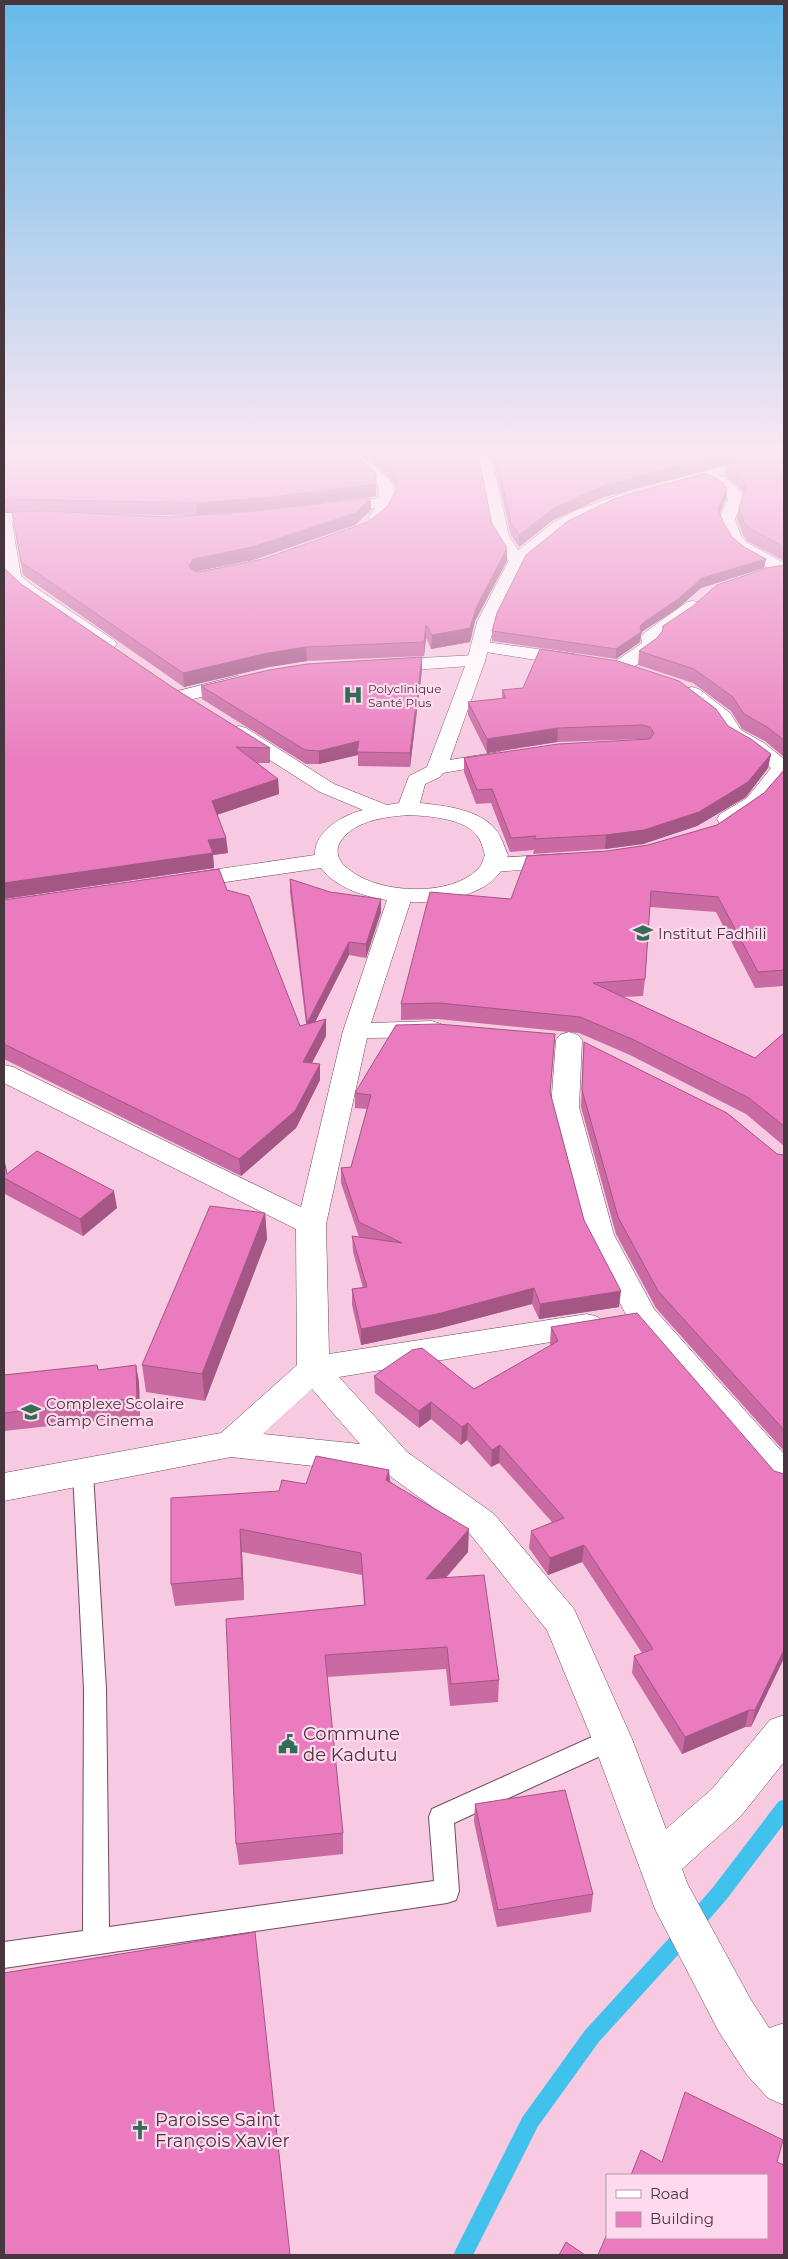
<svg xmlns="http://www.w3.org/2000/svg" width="788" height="2259" font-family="Montserrat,sans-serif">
	<rect width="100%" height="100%" fill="#f7cae2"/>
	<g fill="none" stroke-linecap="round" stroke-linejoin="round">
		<!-- stream -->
		<g stroke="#40c2ec" stroke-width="18">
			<path d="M694,1923l26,-30 64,-84"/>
			<path d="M463,2255l67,-133 62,-86 92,-101"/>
		</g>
		<defs>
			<path id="lane" d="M83,1465l7,2 3,6 13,216 3,238 325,-46 -5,-64 3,-8 180,-81 8,3 4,8 -4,8 -166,76 5,68 -3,9 -9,3 -443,65v-26l79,-11 1,-242 -11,-216 3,-6z"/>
			<g id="street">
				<path d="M351,450h14l-3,5 31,28 2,19 -12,18h-12l-2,-3 6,-9 -41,5 -5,-2 -3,-3 3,-3 5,-2 45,-5 -1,-14 -31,-28z"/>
				<path d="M476,450h14l19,86 16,24 -2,4h-12l-18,-28z"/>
				<path d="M706,471c16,4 30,12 38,27l-9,21 6,17 5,6 38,21v12l-6,-1 -44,-26 -9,-11 -6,-18 9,-21 -6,-9 -21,-11 -2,-3 2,-3z"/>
				<path d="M49,512l6,2 2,3 -2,3 -51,3v-10z"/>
				<path d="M693,601l6,1 3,4 -3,4 -40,29 1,4c-9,13 -31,32 -47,28l-2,-4 2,-4 29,-20 -1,-6 3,-4 43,-31z"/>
				<path d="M479,641l95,13 7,2 2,4 -2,4 -7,2 -101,-16 -3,-4 3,-4z"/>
				<path d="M476,655l7,2 2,4 -2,4 -98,7 -7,-2 -2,-4 2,-4 7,-2z"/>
				<path d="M238,676l7,2 2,4 -2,4 -64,16 -7,-2 -3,-4 3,-4z"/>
				<path d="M692,687l7,2 31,24 11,17 23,13 20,16v20l-23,27 -25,18 -8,1 -8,-1 -3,-5 3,-5 27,-16 24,-30 -21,-17 -23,-13 -11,-17 -31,-24 -3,-4 3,-4z"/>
				<path d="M500,752l7,2 3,4 -3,4 -70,12 -7,-2 -3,-4 3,-4 7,-2z"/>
				<path d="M562,854l8,2 3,5 -3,5 -76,6 -8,-2 -3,-5 3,-5 8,-2z"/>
				<path d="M400,890l8,2 4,5 -41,126 61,-2 9,3 4,5 -4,5 -9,3 -65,1 -41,186 3,130 258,-40 11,3 5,8 -5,8 -11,3 -248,41 68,75 87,62 80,95 58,130 34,90 46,-40 58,-69 14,-5v47l-44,55 -58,52 5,14 64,117 18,28 15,-5v82l-16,-7 -21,-23 -28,-43 -64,-123 -63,-170 -45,-109 -77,-96 -83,-60 -156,-17 -227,44v-28l217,-40 76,-68 -1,-136 -292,-146v-18l9,2 288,140 42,-176 45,-134 4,-5zM312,1389l48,55 -97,-10z"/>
				<path d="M569,1032l9,3 4,5 -3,67 35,128 40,74 130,145v37l-12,-4 -141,-163 -47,-89 -33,-128 5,-67 4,-5z"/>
			</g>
			<g id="secondary">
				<path d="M784,450v8l-111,31 -5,-2 -3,-3 3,-3z"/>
				<path d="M624,493l5,2 3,3 -3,3 -40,15 -23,12 -42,35 -29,59 -10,39 -38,107 -7,9 -15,7 -5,19c26,3 59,6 76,27 6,7 8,17 12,25 -3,7 -6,16 -11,21 -34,38 -146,34 -176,-8l-136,20 -8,-2 -3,-5 3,-5 8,-2 130,-19c-1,-24 28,-40 48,-45l-43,-18 -88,-56 -3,-4 3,-4 7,-2 7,2 88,56 53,21 12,-2 10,-27 18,-9 40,-106 10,-39 34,-66 43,-34 23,-12zM408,815c20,1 58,3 70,22 4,5 5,12 7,18 -2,4 -3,11 -7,14 -27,28 -97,25 -127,2 -9,-7 -15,-12 -13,-25 12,-25 45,-29 70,-31z"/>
				<path d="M4,518l6,2 2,3 9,53 15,12 78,52 3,4 -3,4 -6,1 -6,-1c-17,-11 -93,-57 -98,-71 -3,-11 -1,-46 0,-59z"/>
			</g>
		</defs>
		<!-- lane casing -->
		<use href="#lane" stroke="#704b60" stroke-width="2"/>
		<!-- street casing -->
		<use href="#street" stroke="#704b60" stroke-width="1"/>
		<!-- secondary casing -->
		<use href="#secondary" stroke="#704b60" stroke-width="1"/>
		<!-- lane -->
		<use href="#lane" fill="#fff" fill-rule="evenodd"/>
		<!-- street -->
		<use href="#street" fill="#fff" fill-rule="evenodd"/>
		<!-- secondary -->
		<use href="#secondary" fill="#fff" fill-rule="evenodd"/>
	</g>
	<!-- wall -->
	<g fill="#c96aa3" fill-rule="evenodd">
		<path d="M4,450l372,23v23l-99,13 94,-11v12l-16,15 -102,35 -56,11 2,1 64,-13 105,-37 19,-15 9,-16 -1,-8 -31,-28v-5h113l15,74 15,24v13l-32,60 -5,21 -39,7 -5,-11 -2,18 -117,5 -38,6 -85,20 -161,-112 -9,-50 5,-13h-15zM273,509l-28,3 -47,3zM87,513l110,3 -27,1z"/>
		<path d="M491,450h293v111l-37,-20 -4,-6 -6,-16 2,-12 5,-13 -6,-7 -13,-11 1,-12 14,-3 -136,36 -51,23 -34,27 -8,-12z"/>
		<path d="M727,489l-1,9 -6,15 3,9 9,15 12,10 22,12 -2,9 -63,20 -24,21 -34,22 -2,3 -1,8 -24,17 -124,-18v-10z"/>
		<path d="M784,565v192l-19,-16 -23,-12 -11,-18 -38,-28 -55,-18 1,-14 18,-13 5,-6 1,-6z"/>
		<path d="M4,568l17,16 151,103 98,61v15h-14l22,16 1,15 -62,21 9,23 2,15 -15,2 1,13 -210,31z"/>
		<path d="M422,657v13l-12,97 -52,-1v-11l-39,9h-13l-104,-65 -1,-13z"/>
		<path d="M502,690l226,36 43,28 -3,14 -22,29 -49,29 -54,18 -38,5 -72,5 1,-4 -24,2 -19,-49 -15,1 -12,-32v-14l178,-19 -85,3 -70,11 -19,-38v-13l34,-3z"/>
		<path d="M784,770v216l-29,2 -39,-76 -66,-5 -5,72 -2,17 -20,1 132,61 29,-25v113l-38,-32 -116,-59 -51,-22 -141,-14 -37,1v-16l110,-105 96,-48 41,-6 69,-20 47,-32z"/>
		<path d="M290,879l40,13 51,7v13l-15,46 -17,-3 -34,67 11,-3v17l-14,27 8,17 -24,48 -55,48 -237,-117v-159l223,-10 73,136 6,-2 -16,-132z"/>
		<path d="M584,1042l193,112 7,1v296l-128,-143 -40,-74 -35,-127 2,-49z"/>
		<path d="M355,1093h195l34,127 35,87 -80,12 -7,-15 -95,25 -76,16 -9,-40v-16l11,-1 -10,-36 -1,-16 7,1 -18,-54v-15l10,-1 16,-58 -12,-1z"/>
		<path d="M4,1160l3,14 110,34 -34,28 -78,-42 -1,1z"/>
		<path d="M265,1213l2,26 -62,162 -59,-9 -4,-27z"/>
		<path d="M551,1327l223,144 10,187 -33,69h-6l-63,27 -50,-81 2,-17 8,-3 -60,-91 -34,13 -19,-27 2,-17 21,-9 -53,-59 -8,4 -24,-27 -6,5 -30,-26 -12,9 -44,-35 -1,-17 100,13 77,-43 -1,-2z"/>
		<path d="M136,1365l3,18 1,33 -136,15v-56l94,-5z"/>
		<path d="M389,1470l1,11 78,71 -22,26 53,102 -1,22 -48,4 -4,-37 -119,8 16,156v21l-104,11 -3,-21 -10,-225 138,-14 -2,-30 -120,-23 2,48 -69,6 -4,-22 108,-93 27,-7z"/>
		<path d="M475,1804l118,90 -2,18 -94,15 -23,-105z"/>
	</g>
	<!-- shaded-wall -->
	<g fill="#a45685">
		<path d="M739,450h42l-177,47 -51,23 -34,27v-12l35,-27 51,-23z"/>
		<path d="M376,484v12l-102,13 -77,7 -1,-13z"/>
		<path d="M727,489l-1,9 -9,20 1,-9z"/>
		<path d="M371,498v12l-16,15 -102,35 -59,12 -5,-6 4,-7z"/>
		<path d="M507,548v13l-32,60 -5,21 -39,7 1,-14 44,-27z"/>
		<path d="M766,559l-2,9 -63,20 -24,21 -34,22 -2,3 -1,8 -24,17v-10l28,-27 58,-44z"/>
		<path d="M426,625v13l-2,18v-14z"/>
		<path d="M306,647l1,14 -38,6 -85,20 -1,-14 85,-20z"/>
		<path d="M422,657v13l-12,97v-14z"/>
		<path d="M558,728l-1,14 -70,11v-14z"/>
		<path d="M359,741l-1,14 -39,9v-13z"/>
		<path d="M771,754l-3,14 -22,29 -49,29 -54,18 -38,5 1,-14z"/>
		<path d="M278,779l1,15 -66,22 -1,-15z"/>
		<path d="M226,838l2,15 -15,2 1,13 -210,31v-16l204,-43z"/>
		<path d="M381,899v13l-15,46v-14z"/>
		<path d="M349,942v13l-41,81 -1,-13z"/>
		<path d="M326,1019v17l-22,42 -1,-16z"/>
		<path d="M320,1064v16l-24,48 -55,48 -2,-17z"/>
		<path d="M4,1186l1,8 -1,1z"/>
		<path d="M114,1191l3,17 -34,28 -3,-17z"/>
		<path d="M265,1213l2,26 -62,162 -3,-27z"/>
		<path d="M534,1288l-2,16 -95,25 -76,16v-16z"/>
		<path d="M621,1291l-2,16 -80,12 1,-15z"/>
		<path d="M136,1365l3,18 1,33 -3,-18z"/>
		<path d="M431,1402v17l-12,9v-17z"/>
		<path d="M468,1423l-1,17 -6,5 1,-18z"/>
		<path d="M500,1445l-1,18 -8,4 1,-17z"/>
		<path d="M389,1470l1,22 -4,-12z"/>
		<path d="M240,1529l2,23 2,48 -2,-22z"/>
		<path d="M469,1529l-1,23 -43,49 1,-22z"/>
		<path d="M584,1545l-2,17 -34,13 2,-17z"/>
		<path d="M784,1650v8l-33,69 4,-17z"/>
		<path d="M749,1710l-4,17 -63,27 3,-17z"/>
	</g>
	<!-- building -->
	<g fill="#ea7bbe" stroke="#a45685">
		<path d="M4,450h346l26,23v11l-102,13 -78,6 -192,-4z"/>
		<path d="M372,450h105l15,74 15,24 -31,60 -6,20 -38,7 -6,-10 -2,17 -118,5 -38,6 -85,20 -162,-111 -9,-50 33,-1 125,6 75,-5 126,-14 -16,15 -103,34 -59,12 -4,7 4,5 6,1 64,-13 105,-37 19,-15 10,-17 -2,-19z"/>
		<path d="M495,450h244l-134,35 -51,23 -35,27 -8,-12z"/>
		<path d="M781,450h3v97l-35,-19 -5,-6 -5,-15 8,-22 -7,-10 -14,-11z"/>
		<path d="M706,473l16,9 5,7 -9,20 5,13 9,15 12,10 22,12 -64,19 -24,21 -34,23 -4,4 1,6 -25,17 -124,-18 5,-18 29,-58 42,-34 48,-23z"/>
		<path d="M784,565v175l-17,-13 -23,-13 -11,-17 -39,-28 -55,-18 18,-13 6,-8v-4l30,-20 24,-21 50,-17z"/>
		<path d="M4,568l17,16 151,103 98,61 -34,-1 42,32 -66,22 14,37 -18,2 5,13 -209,30z"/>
		<path d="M540,649l78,12 61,20 37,28 12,17 23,13 20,15 -23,28 -49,30 -55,18 -38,5 -72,4 2,-3 -25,2 -19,-49 -15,1 -13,-32 94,-14 92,-5 4,-6 -4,-6 -8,-2 -84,3 -71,11 -19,-37 38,-4 -4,-8 21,-2z"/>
		<path d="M422,657l-12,96 -53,-1 2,-11 -40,10 -14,-1 -104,-64 68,-16 38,-6z"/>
		<path d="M784,770v200l-26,2 -40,-75 -67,-6 -6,88 -52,4 162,75 29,-25v93l-35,-28 -117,-59 -52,-22 -141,-14 -38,1 29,-112 81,7 16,-43 80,-5 41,-6 69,-20 47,-32z"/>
		<path d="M219,869l8,21 22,6 51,130 26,-7 -23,43 17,2 -25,47 -56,48 -235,-115v-144z"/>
		<path d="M290,879l40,13 51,7 -15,45 -17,-2 -42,81z"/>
		<path d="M438,1024l117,10 -5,58 34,128 37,71 -81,13 -6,-16 -97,26 -76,15 -9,-40 15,-2 -15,-51 50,7 -43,-21 -18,-54 10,-1 20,-72 -16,-2 41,-68z"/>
		<path d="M584,1042l143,71 50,41 7,1v275l-126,-139 -40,-74 -36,-127z"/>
		<path d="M37,1151l77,40 -34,28 -76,-41v-18l3,14z"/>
		<path d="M210,1206l55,7 -63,161 -60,-9z"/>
		<path d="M637,1313l137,158 10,3v176l-29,60h-6l-64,27 -51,-81 19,-7 -69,-104 -34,13 -19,-27 33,-13 -64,-73 -8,5 -24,-27 -6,4 -31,-25 -12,9 -45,-35 38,-26 10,-2 52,41 84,-48 -7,-14z"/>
		<path d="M97,1365l1,5 38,-5 1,33 -133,15v-38z"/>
		<path d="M316,1456l73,14 -3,10 83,49 -43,50 58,-4 15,105 -48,4 -4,-37 -122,8 18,178 -107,11 -10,-225 139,-14 -4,-52 -121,-24 2,49 -71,6v-86l108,-7 3,-11 24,4z"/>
		<path d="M565,1790l28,104 -95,16 -23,-106z"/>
		<path d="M255,1932l35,323h-286v-282z"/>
		<path d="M685,2092l98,48 -6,22 7,3v90h-186l9,-21v4h160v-63h-136l10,-25 21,12z"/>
		<path d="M566,2242l19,13h-26z"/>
	</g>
	<!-- sky -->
	<linearGradient id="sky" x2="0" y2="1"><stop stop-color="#65baea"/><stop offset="0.59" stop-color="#fbe7f2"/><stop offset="1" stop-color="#fbe7f2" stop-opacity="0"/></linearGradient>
	<rect width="788" height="766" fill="url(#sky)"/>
	<!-- icons -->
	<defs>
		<symbol id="hospital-bare" viewBox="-9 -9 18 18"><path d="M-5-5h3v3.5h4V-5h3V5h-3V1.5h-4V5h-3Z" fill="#346d55" stroke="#ffdaee" stroke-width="2.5" paint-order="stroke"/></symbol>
		<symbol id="school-bare" viewBox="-9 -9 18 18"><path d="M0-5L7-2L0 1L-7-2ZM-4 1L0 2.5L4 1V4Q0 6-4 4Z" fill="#346d55" stroke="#ffdaee" stroke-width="2.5" paint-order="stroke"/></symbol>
		<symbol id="civic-bare" viewBox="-9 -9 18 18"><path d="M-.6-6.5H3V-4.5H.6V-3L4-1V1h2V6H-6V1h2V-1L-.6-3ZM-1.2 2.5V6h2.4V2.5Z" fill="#346d55" stroke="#ffdaee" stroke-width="2.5" paint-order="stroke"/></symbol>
		<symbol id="church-bare" viewBox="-9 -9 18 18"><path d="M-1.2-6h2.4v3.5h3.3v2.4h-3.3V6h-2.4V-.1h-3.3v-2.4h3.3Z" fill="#346d55" stroke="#ffdaee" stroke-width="2.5" paint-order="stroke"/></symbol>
	</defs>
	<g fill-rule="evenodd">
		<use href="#hospital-bare" x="339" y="681" width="28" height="28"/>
		<use href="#school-bare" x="629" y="919" width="28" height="28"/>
		<use href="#school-bare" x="17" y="1398" width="28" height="28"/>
		<use href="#civic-bare" x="274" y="1730" width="28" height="28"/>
		<use href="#church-bare" x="126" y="2116" width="28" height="28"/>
	</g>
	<g text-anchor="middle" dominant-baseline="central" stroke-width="4.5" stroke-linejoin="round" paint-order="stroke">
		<!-- far-poi labels -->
		<g font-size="12" fill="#48363f" stroke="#ffdaee" text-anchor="start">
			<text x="368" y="688">Polyclinique<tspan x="368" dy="14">Santé Plus</tspan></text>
		</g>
		<!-- poi labels -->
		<g font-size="15" fill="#48363f" stroke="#ffdaee" text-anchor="start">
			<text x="658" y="933">Institut Fadhili</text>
			<text x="46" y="1403">Complexe Scolaire<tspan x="46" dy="17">Camp Cinema</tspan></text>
		</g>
		<!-- near-poi labels -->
		<g font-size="18" fill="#48363f" stroke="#ffdaee" text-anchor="start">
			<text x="303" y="1734">Commune<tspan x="303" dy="21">de Kadutu</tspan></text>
			<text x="155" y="2120">Paroisse Saint<tspan x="155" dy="21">François Xavier</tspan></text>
		</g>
	</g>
	<!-- border -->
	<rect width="788" height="2259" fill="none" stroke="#48363f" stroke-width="10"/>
	<!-- legend -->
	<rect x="606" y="2174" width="162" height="65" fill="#ffdaee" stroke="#b698a8"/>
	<rect x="616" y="2190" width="25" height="8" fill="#ffffff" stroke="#b698a8"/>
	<text x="650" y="2199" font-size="15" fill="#48363f">Road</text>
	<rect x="616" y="2212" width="25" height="15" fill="#ea7bbe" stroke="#b698a8"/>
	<text x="650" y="2224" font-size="15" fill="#48363f">Building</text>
</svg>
